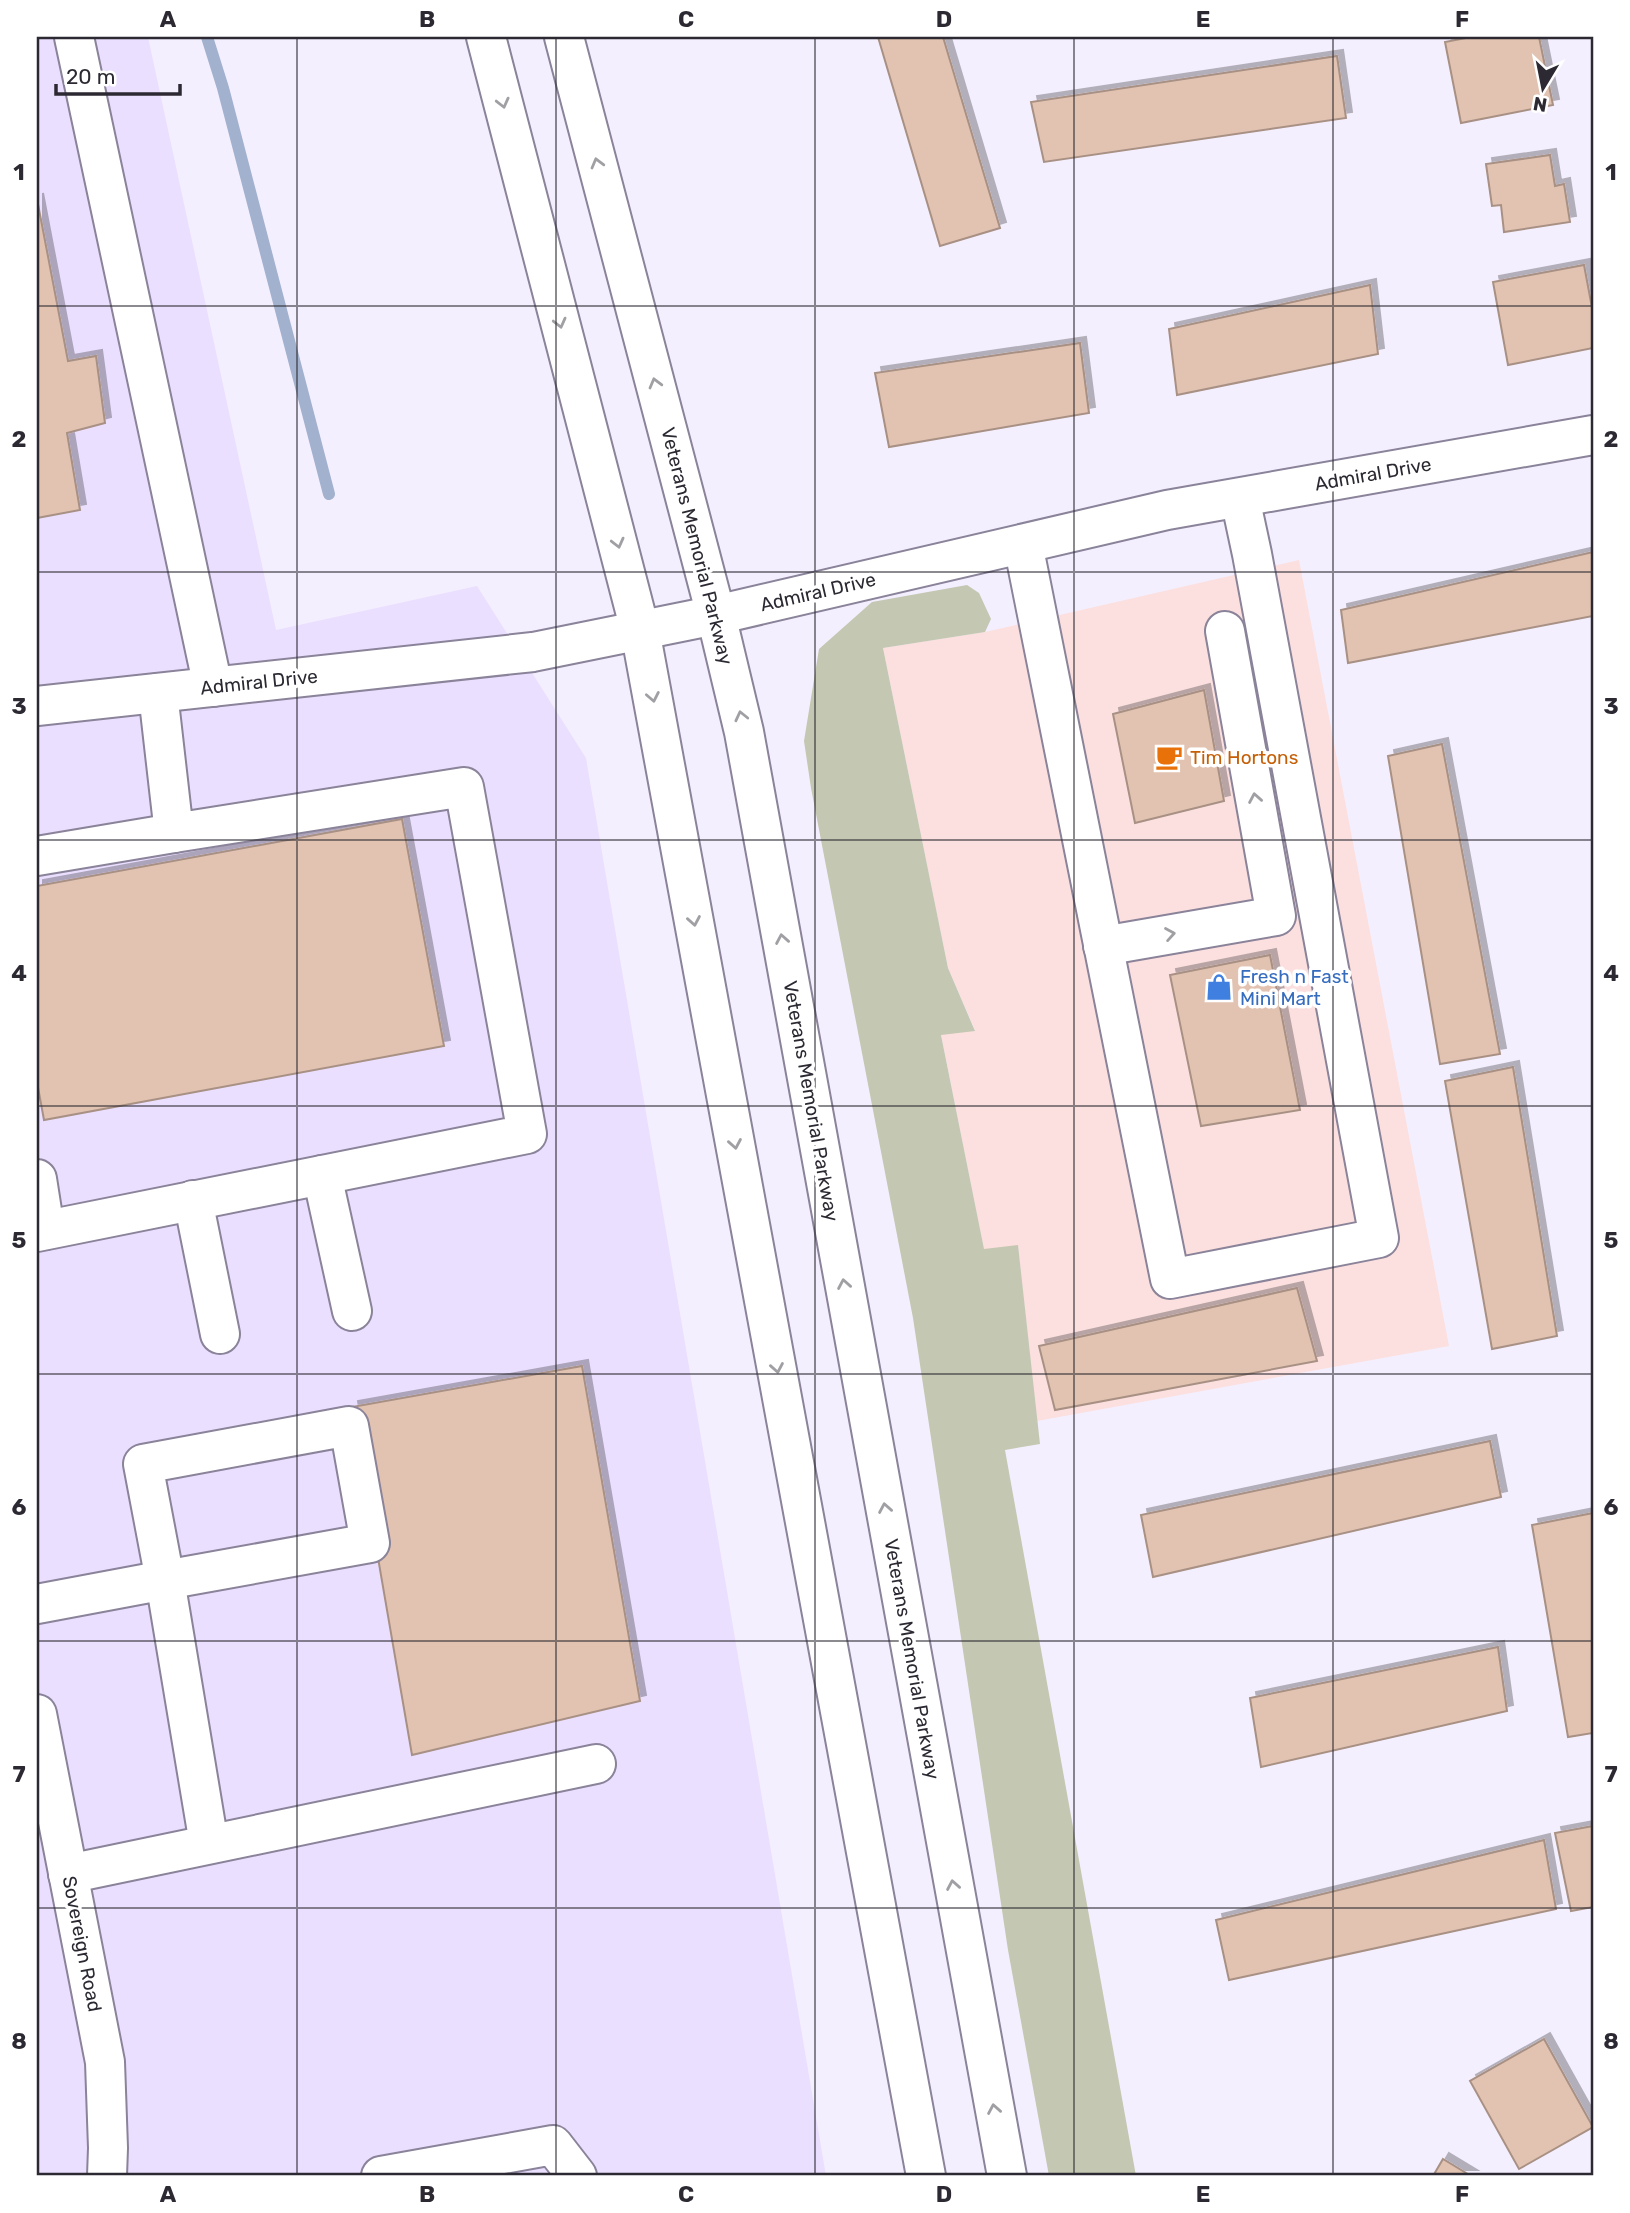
<svg xmlns="http://www.w3.org/2000/svg" width="1630" height="2213" font-family="Rubik,sans-serif">
	<defs>
		<filter id="shadow"><feDropShadow dx="6" dy="-6" stdDeviation="0" flood-color="#0004"/></filter>
	</defs>
	<rect width="100%" height="100%" fill="#f4effe"/>
	<!-- commercial -->
	<path fill="#fbe0df" d="M1299,560l150,786 -412,75 -19,-175 -34,4 -43,-216 34,-4 -27,-62 -65,-320 102,-16z"/>
	<!-- built -->
	<path fill="#eadfff" d="M37,37h111l128,593 201,-44 109,172 240,1418h-789z"/>
	<!-- green -->
	<path fill="#c4c7b1" d="M967,585l12,8 12,26 -6,13 -102,16 65,320 27,63 -34,4 43,214 34,-4 22,199 -35,6 131,726h-87l-41,-226 -95,-632 -102,-530 -7,-47 15,-92 53,-47z"/>
	<g fill="none" stroke-linecap="round" stroke-linejoin="round">
		<!-- stream -->
		<path stroke="#a2b1cd" stroke-width="12" d="M207,37l16,51 106,406"/>
	</g>
	<!-- building -->
	<g fill="#e2c3b1" stroke="#a89184" stroke-width="2" filter="url(#shadow)">
		<path d="M878,37h65l57,191 -60,18z"/>
		<path d="M1471,37h68l14,68 -92,18 -16,-81z"/>
		<path d="M1337,56l9,62 -302,44 -13,-60z"/>
		<path d="M1550,155l5,31 9,-2 6,38 -66,10 -3,-27 -9,1 -6,-42z"/>
		<path d="M37,199l31,162 28,-5 9,67 -38,10 13,77 -43,8z"/>
		<path d="M1584,265l9,48v35l-85,17 -15,-83z"/>
		<path d="M1370,285l8,69 -201,41 -8,-66z"/>
		<path d="M1080,343l9,70 -200,34 -14,-74z"/>
		<path d="M1593,552v64l-245,47 -7,-53z"/>
		<path d="M1204,690l20,111 -89,22 -22,-109z"/>
		<path d="M1442,744l58,310 -60,10 -52,-308z"/>
		<path d="M402,819l42,227 -400,74 -7,-38v-196z"/>
		<path d="M1270,955l30,155 -99,16 -31,-151z"/>
		<path d="M1513,1067l44,269 -65,13 -47,-268z"/>
		<path d="M1297,1288l20,73 -262,49 -16,-64z"/>
		<path d="M582,1366l58,335 -228,54 -60,-348z"/>
		<path d="M1490,1441l11,56 -348,80 -12,-62z"/>
		<path d="M1593,1513v220l-25,4 -36,-212z"/>
		<path d="M1498,1647l9,64 -246,56 -11,-69z"/>
		<path d="M1593,1826v81l-22,4 -16,-78z"/>
		<path d="M1544,1840l12,69 -327,71 -13,-60z"/>
		<path d="M1544,2039l49,88 -74,42 -49,-88z"/>
		<path d="M1443,2159l28,17h-38z"/>
	</g>
	<g fill="none" stroke-linecap="round" stroke-linejoin="round">
		<defs>
			<g id="minor">
				<path d="M74,37l139,650"/>
				<path d="M1023,544l147,735 209,-41 -127,-684 -12,-56"/>
				<path d="M37,706l496,-54 183,-37 451,-105 426,-75"/>
				<path d="M37,856l137,-23"/>
				<path d="M1103,946l173,-30 -51,-285"/>
				<path d="M322,1175l30,136"/>
				<path d="M37,1179l8,51"/>
				<path d="M193,1200l27,134"/>
				<path d="M37,1232l490,-98 -63,-347 -290,46 -16,-140"/>
				<path d="M349,1426l21,117 -205,37 -22,-116z"/>
				<path d="M37,1604l128,-24 44,264"/>
				<path d="M37,1714l68,348 3,86 -1,28"/>
				<path d="M68,1874l528,-110"/>
				<path d="M381,2176l172,-31 24,31"/>
			</g>
			<g id="highway">
				<path d="M486,37l154,593 286,1546"/>
				<path d="M564,37l152,578 28,117 263,1444"/>
			</g>
		</defs>
		<!-- minor casing -->
		<use href="#minor" stroke="#8a8399" stroke-width="42"/>
		<!-- highway casing -->
		<use href="#highway" stroke="#8a8399" stroke-width="42"/>
		<!-- minor -->
		<use href="#minor" stroke="#fff" stroke-width="38"/>
		<!-- highway -->
		<use href="#highway" stroke="#fff" stroke-width="38"/>
	</g>
	<!-- one-way arrows -->
	<defs><path id="oneway-chevron" d="M-2-3.5L2.5 0L-2 3.5" fill="none" stroke-width="1.6" stroke-linecap="round" stroke-linejoin="round" transform="scale(1.75)"/></defs>
	<g stroke="#a09fa3">
		<use href="#oneway-chevron" transform="translate(503 103) rotate(76)"/>
		<use href="#oneway-chevron" transform="translate(597 163) rotate(-105)"/>
		<use href="#oneway-chevron" transform="translate(560 323) rotate(76)"/>
		<use href="#oneway-chevron" transform="translate(655 383) rotate(-105)"/>
		<use href="#oneway-chevron" transform="translate(618 543) rotate(76)"/>
		<use href="#oneway-chevron" transform="translate(653 697) rotate(79)"/>
		<use href="#oneway-chevron" transform="translate(741 716) rotate(-103)"/>
		<use href="#oneway-chevron" transform="translate(1255 798) rotate(-100)"/>
		<use href="#oneway-chevron" transform="translate(694 921) rotate(80)"/>
		<use href="#oneway-chevron" transform="translate(1170 934) rotate(-10)"/>
		<use href="#oneway-chevron" transform="translate(782 939) rotate(-100)"/>
		<use href="#oneway-chevron" transform="translate(735 1144) rotate(80)"/>
		<use href="#oneway-chevron" transform="translate(844 1284) rotate(-100)"/>
		<use href="#oneway-chevron" transform="translate(777 1368) rotate(80)"/>
		<use href="#oneway-chevron" transform="translate(885 1508) rotate(-100)"/>
		<use href="#oneway-chevron" transform="translate(953 1885) rotate(-100)"/>
		<use href="#oneway-chevron" transform="translate(994 2109) rotate(-100)"/>
	</g>
	<!-- grid -->
	<path fill="none" stroke="#2c2932" stroke-width="2" stroke-opacity="0.55" d="M297,37v2139M556,37v2139M815,37v2139M1074,37v2139M1333,37v2139M37,306h1556M37,572h1556M37,840h1556M37,1106h1556M37,1374h1556M37,1641h1556M37,1908h1556"/>
	<!-- icons -->
	<defs>
		<symbol id="cafe-bare" viewBox="-9 -9 18 18"><path d="M-5.5-4.5H6V0H3Q3 3.5 0 3.5H-2.5Q-5.5 3.5-5.5 0ZM3-3.2v2h1.7v-2ZM-6 4.5H4V6H-6Z" fill="#e8710a" stroke="#fff" stroke-width="2.5" paint-order="stroke"/></symbol>
		<symbol id="shop-bare" viewBox="-9 -9 18 18"><path d="M-5-2.5h2.3a2.7 3.5 0 0 1 5.4 0H5L5.5 6h-11ZM-1.5-2.5h3a1.5 2.3 0 0 0-3 0Z" fill="#3f7fe0" stroke="#fff" stroke-width="2.5" paint-order="stroke"/></symbol>
	</defs>
	<g fill-rule="evenodd">
		<use href="#cafe-bare" x="1150" y="738" width="38" height="38"/>
		<use href="#shop-bare" x="1200" y="968" width="38" height="38"/>
	</g>
	<g text-anchor="middle" dominant-baseline="central" stroke-width="7" stroke-linejoin="round" paint-order="stroke">
		<!-- street labels -->
		<g font-size="19" fill="#2c2932" stroke="#fff">
			<text transform="translate(1373 474) rotate(-10)">Admiral Drive</text>
			<text transform="translate(697 546) rotate(76)">Veterans Memorial Parkway</text>
			<text transform="translate(818 592) rotate(-13)">Admiral Drive</text>
			<text transform="translate(259 682) rotate(-6)">Admiral Drive</text>
			<text transform="translate(811 1101) rotate(80)">Veterans Memorial Parkway</text>
			<text transform="translate(912 1659) rotate(80)">Veterans Memorial Parkway</text>
			<text transform="translate(82 1944) rotate(79)">Sovereign Road</text>
		</g>
		<!-- food labels -->
		<g font-size="19" fill="#c56008" stroke="#fff" text-anchor="start">
			<text x="1190" y="757">Tim Hortons</text>
		</g>
		<!-- shop labels -->
		<g font-size="19" fill="#366cbe" stroke="#fff" text-anchor="start">
			<text x="1240" y="976">Fresh n Fast<tspan x="1240" dy="22">Mini Mart</tspan></text>
		</g>
	</g>
	<!-- border -->
	<rect width="1630" height="2213" fill="none" stroke="#ffffff" stroke-width="77"/>
	<!-- north arrow -->
	<g transform="translate(1543 88) rotate(190)" stroke="#ffffff" stroke-width="5" paint-order="stroke">
	<path d="M0-5L12 26L0 18L-12 26Z" fill="#2c2932"/>
	<text y="-10" font-size="19" font-weight="bold" text-anchor="middle" fill="#2c2932">N</text>
	</g>
	<!-- scale -->
	<path d="M56 84v10h124v-10" fill="none" stroke="#2c2932" stroke-width="3.5"/>
	<text x="66" y="84" font-size="21" fill="#2c2932" stroke="#ffffff" stroke-width="5" paint-order="stroke">20 m</text>
	<rect x="38" y="38" width="1554" height="2136" fill="none" stroke="#2c2932" stroke-width="2.5"/>
	<g font-size="23" text-anchor="middle" font-weight="bold" fill="#2c2932">
		<text x="168" y="27">A</text>
		<text x="427" y="27">B</text>
		<text x="686" y="27">C</text>
		<text x="944" y="27">D</text>
		<text x="1203" y="27">E</text>
		<text x="1462" y="27">F</text>
		<text x="19" y="180">1</text>
		<text x="1611" y="180">1</text>
		<text x="19" y="447">2</text>
		<text x="1611" y="447">2</text>
		<text x="19" y="714">3</text>
		<text x="1611" y="714">3</text>
		<text x="19" y="981">4</text>
		<text x="1611" y="981">4</text>
		<text x="19" y="1248">5</text>
		<text x="1611" y="1248">5</text>
		<text x="19" y="1515">6</text>
		<text x="1611" y="1515">6</text>
		<text x="19" y="1782">7</text>
		<text x="1611" y="1782">7</text>
		<text x="19" y="2049">8</text>
		<text x="1611" y="2049">8</text>
		<text x="168" y="2202">A</text>
		<text x="427" y="2202">B</text>
		<text x="686" y="2202">C</text>
		<text x="944" y="2202">D</text>
		<text x="1203" y="2202">E</text>
		<text x="1462" y="2202">F</text>
	</g>
</svg>
